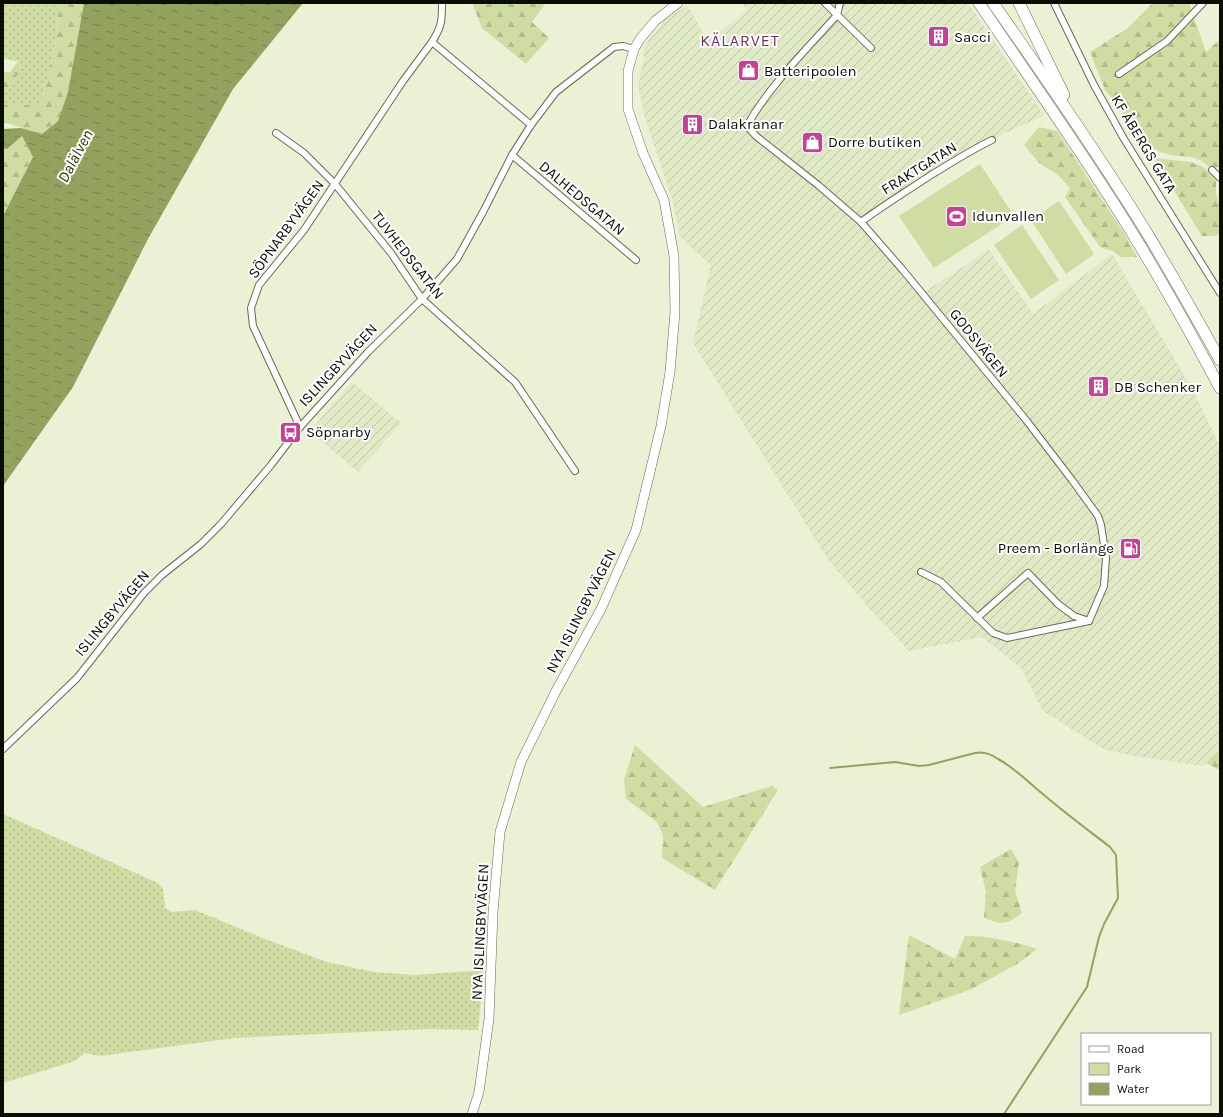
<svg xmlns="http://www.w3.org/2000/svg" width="1223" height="1117" font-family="Karla,sans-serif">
	<defs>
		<pattern id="industrial-furrows" width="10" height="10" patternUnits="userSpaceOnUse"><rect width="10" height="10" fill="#e0e9c5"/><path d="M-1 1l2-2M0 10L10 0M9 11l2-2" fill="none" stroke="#bfc7a8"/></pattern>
		<pattern id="green-dots" width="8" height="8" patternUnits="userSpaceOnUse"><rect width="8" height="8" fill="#cfdda4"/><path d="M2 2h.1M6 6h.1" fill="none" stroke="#b0bc8c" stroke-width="1.8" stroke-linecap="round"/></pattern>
		<pattern id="forest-firs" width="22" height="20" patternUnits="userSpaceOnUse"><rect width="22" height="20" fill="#cfdda4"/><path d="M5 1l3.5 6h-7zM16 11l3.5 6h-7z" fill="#b0bc8c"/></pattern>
		<pattern id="water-ripples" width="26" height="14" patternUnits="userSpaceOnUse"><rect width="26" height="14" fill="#94a260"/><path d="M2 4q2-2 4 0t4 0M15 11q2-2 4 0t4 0" fill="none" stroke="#77824d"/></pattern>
	</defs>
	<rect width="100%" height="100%" fill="#eaf1d5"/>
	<!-- industrial -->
	<g fill="url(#industrial-furrows)">
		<path d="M742,3h226l76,112 -70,33 -113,74 41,47 24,22 63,-41 44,64 79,-60 82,138 26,54v303l-17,17 -62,-9 -36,-7 -62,-39 -22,-43 -39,-31 -73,14 -43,-46 -39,-47 -134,-215 18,-78 -31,-28 -8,-38 -27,-81 -7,-33 6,-28v-9l7,-11 13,-16 23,-16 21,36 39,-30z"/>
		<path d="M352,382l49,41 -43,49 -48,-41z"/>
	</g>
	<!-- green -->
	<g fill="url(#green-dots)">
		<path d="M3,3h56l-4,41 -14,61h-38v-9l18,-26 -3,-9 -10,-1 -5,-2z"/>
		<path d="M3,814l155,69 5,6 2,19 7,4 23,-2 75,31 57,21 47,10 41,3 69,-5 -6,60 -50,-1 -194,9 -134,18 -15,-3 -10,8 -72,22z"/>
	</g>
	<!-- forest -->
	<g fill="url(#forest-firs)">
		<path d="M59,3h25l-16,89 -10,29 -16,13 -39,-12v-17h38l14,-61z"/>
		<path d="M472,3h74l-14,19 17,16 -23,26 -44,-36z"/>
		<path d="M1153,3h36l17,49 14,-13v128l-9,1 -11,-8 -9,-3 -20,-2 -11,-3 -9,-5 -8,-8 -38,-49 -15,-38 38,-24z"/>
		<path d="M18,61l3,9 -18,26v-28l1,4h6z"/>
		<path d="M1039,127l18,4 67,102 13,24h-16l-6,-5 -15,-5 -35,-50 5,-9 -13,-14 -18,-11 -15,-18z"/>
		<path d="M22,136l11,21 -30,59v-68l4,1z"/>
		<path d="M1154,158l37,4 12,5 13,13v14l4,11v29l-6,2h-12z"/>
		<path d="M635,745l68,62 69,-21 6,4 -63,100 -53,-32 1,-22 -6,-14 -31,-23 -2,-19z"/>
		<path d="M1220,749v21l-14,-7z"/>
		<path d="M1011,849l8,13 -4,29 7,22c-15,12 -20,12 -38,5l2,-26 -6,-25z"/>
		<path d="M909,935l46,24 10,-23c19,-1 53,6 72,13l-20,15 -45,25 -73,26z"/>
	</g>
	<!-- pitch -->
	<g fill="#cfdda4">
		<path d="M980,164l34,52 -80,52 -35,-52z"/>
		<path d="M1059,201l35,53 -28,20 -35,-54z"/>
		<path d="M1022,225l37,55 -28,19 -37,-54z"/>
	</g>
	<!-- water -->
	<path fill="url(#water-ripples)" d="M84,3h219l-70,86 -85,150 -75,148 -70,99v-270l30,-59 -11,-21 -15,13 -4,-1v-19l18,-1 21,6 16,-13 10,-29z"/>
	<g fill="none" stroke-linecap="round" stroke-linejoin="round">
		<!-- stream -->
		<path stroke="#94a260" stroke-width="2" d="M830,768l65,-6 24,4 10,-1 46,-12c9,-2 16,1 23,6 17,9 31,24 46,36 21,18 44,35 66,52l6,8 2,43 -14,26 -5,13 -12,50 -83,127"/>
		<defs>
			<g id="street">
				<path d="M825,3l46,45"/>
				<path d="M840,3l-3,12c-29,33 -69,72 -90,111l9,10 62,49 43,37 41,47 124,151 46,60 26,36 3,9 5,33 -2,28 -15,35"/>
				<path d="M1054,3l40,82 30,54 96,154"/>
				<path d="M432,42c10,-16 10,-21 10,-39"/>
				<path d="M1119,74l48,-33 36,-38"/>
				<path d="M276,133l28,20 31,31 56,69 31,46 93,83 60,89"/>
				<path d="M512,155l124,105"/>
				<path d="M1212,170l8,8"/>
				<path d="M861,222c23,-17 46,-31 70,-47 20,-12 40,-25 61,-35"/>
				<path d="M300,427l-47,-101 -2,-18 8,-23 45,-55 99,-149 29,-39 99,83"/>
				<path d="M921,572l20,10 52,51 14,5 82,-17"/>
				<path d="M977,618l51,-45 30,31 16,12 15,5"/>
				<path d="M3,749l74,-71 67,-85 18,-18 39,-31 20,-20 50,-59 29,-38 68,-75 54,-53 35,-40 26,-47 29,-57 19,-30 25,-33 58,-45 9,-1 11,3"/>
			</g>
			<path id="secondary" d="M472,1114l7,-22 10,-73 4,-107 7,-80 21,-70 35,-71 45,-82 35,-79 25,-104 9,-54 5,-60 -1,-56 -10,-56 -21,-47 -15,-44v-38l6,-22 6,-10 15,-18 23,-18"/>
			<g id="highway">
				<path d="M979,3c46,68 93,135 137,204 37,58 71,119 104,181"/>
				<path d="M993,3c54,77 108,155 157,235 24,40 47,81 70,122"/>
				<path d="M1019,3l45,92"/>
			</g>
		</defs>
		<!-- street casing -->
		<use href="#street" stroke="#666c54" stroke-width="8"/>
		<!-- secondary casing -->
		<use href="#secondary" stroke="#666c54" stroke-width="10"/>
		<!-- highway casing -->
		<use href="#highway" stroke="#666c54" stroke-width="12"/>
		<!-- street -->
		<use href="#street" stroke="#fff" stroke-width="6"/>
		<!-- secondary -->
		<use href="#secondary" stroke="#fff" stroke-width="9"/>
		<!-- highway -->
		<use href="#highway" stroke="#fff" stroke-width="11"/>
	</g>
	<!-- icons -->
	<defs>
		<symbol id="building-square" viewBox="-11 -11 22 22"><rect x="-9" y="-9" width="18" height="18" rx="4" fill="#c04493" stroke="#fff"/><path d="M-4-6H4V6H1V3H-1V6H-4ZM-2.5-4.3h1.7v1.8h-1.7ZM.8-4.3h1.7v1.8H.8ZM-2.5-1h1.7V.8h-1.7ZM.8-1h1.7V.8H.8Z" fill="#fff"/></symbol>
		<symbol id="shop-square" viewBox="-11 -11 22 22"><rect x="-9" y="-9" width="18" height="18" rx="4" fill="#c04493" stroke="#fff"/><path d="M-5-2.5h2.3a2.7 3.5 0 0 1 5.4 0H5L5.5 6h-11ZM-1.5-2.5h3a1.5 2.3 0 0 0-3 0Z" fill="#fff"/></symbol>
		<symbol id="stadium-square" viewBox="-11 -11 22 22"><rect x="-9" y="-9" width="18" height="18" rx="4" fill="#c04493" stroke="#fff"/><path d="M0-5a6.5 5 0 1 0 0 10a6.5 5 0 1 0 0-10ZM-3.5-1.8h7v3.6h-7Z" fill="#fff"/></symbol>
		<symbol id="bus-square" viewBox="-11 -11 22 22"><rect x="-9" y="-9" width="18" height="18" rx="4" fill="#c04493" stroke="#fff"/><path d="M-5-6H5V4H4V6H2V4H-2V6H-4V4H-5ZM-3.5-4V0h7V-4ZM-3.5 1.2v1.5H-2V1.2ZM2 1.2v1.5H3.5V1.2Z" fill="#fff"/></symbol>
		<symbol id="fuel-square" viewBox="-11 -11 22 22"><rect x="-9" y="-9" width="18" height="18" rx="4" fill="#c04493" stroke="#fff"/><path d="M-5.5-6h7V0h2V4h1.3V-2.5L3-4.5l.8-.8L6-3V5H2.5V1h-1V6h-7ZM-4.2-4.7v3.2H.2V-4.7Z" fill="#fff"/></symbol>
	</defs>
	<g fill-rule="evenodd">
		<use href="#building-square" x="926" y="24" width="25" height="25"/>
		<use href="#shop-square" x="736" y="58" width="25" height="25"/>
		<use href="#building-square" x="680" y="112" width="25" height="25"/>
		<use href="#shop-square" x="800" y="130" width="25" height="25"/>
		<use href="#stadium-square" x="944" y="204" width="25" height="25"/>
		<use href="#building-square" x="1086" y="374" width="25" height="25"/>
		<use href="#bus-square" x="278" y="420" width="25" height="25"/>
		<use href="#fuel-square" x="1118" y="536" width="25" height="25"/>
	</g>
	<g text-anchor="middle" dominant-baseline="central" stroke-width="4" stroke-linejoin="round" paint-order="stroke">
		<!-- poi labels -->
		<g font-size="15" fill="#0b0d05" stroke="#fff" text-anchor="start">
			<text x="954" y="37">Sacci</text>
			<text x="764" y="71">Batteripoolen</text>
			<text x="708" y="124">Dalakranar</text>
			<text x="828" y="142">Dorre butiken</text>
			<text x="972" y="216">Idunvallen</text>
			<text x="1114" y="387">DB Schenker</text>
			<text x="306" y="432">Söpnarby</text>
			<text x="1114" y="548" text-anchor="end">Preem - Borlänge</text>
		</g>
		<!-- street labels -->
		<g font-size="15" fill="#0b0d05" stroke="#fff">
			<text transform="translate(1144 144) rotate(59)">KF ÅBERGS GATA</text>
			<text transform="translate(919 168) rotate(-32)">FRAKTGATAN</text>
			<text transform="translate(582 198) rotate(40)">DALHEDSGATAN</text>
			<text transform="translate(286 229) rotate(-54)">SÖPNARBYVÄGEN</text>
			<text transform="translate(408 255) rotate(52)">TUVHEDSGATAN</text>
			<text transform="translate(979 343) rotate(51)">GODSVÄGEN</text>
			<text transform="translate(338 365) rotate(-47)">ISLINGBYVÄGEN</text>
			<text transform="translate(581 611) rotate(-63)">NYA ISLINGBYVÄGEN</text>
			<text transform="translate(112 613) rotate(-50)">ISLINGBYVÄGEN</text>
			<text transform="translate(480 932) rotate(-87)">NYA ISLINGBYVÄGEN</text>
		</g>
		<!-- neighbourhood labels -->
		<g font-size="16" letter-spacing="1" fill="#713358" stroke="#fff">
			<text x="740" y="40">KÄLARVET</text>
		</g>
		<!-- water labels -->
		<g font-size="16" font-style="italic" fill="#323b06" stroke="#fff">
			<text transform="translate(75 156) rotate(-62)">Dalälven</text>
		</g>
	</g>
	<!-- border -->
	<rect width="1223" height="1117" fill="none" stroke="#0b0d05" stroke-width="8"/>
	<!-- legend -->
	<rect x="1081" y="1033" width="130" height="72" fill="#ffffff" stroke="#9d9e9b"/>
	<rect x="1089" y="1046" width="20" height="6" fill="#ffffff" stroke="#9d9e9b"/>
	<text x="1117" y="1053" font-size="12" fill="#0b0d05">Road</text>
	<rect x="1089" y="1063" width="20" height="12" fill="#cfdda4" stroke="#9d9e9b"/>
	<text x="1117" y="1073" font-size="12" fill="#0b0d05">Park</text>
	<rect x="1089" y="1083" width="20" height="12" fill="url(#water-ripples)" stroke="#9d9e9b"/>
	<text x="1117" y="1093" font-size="12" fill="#0b0d05">Water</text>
</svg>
